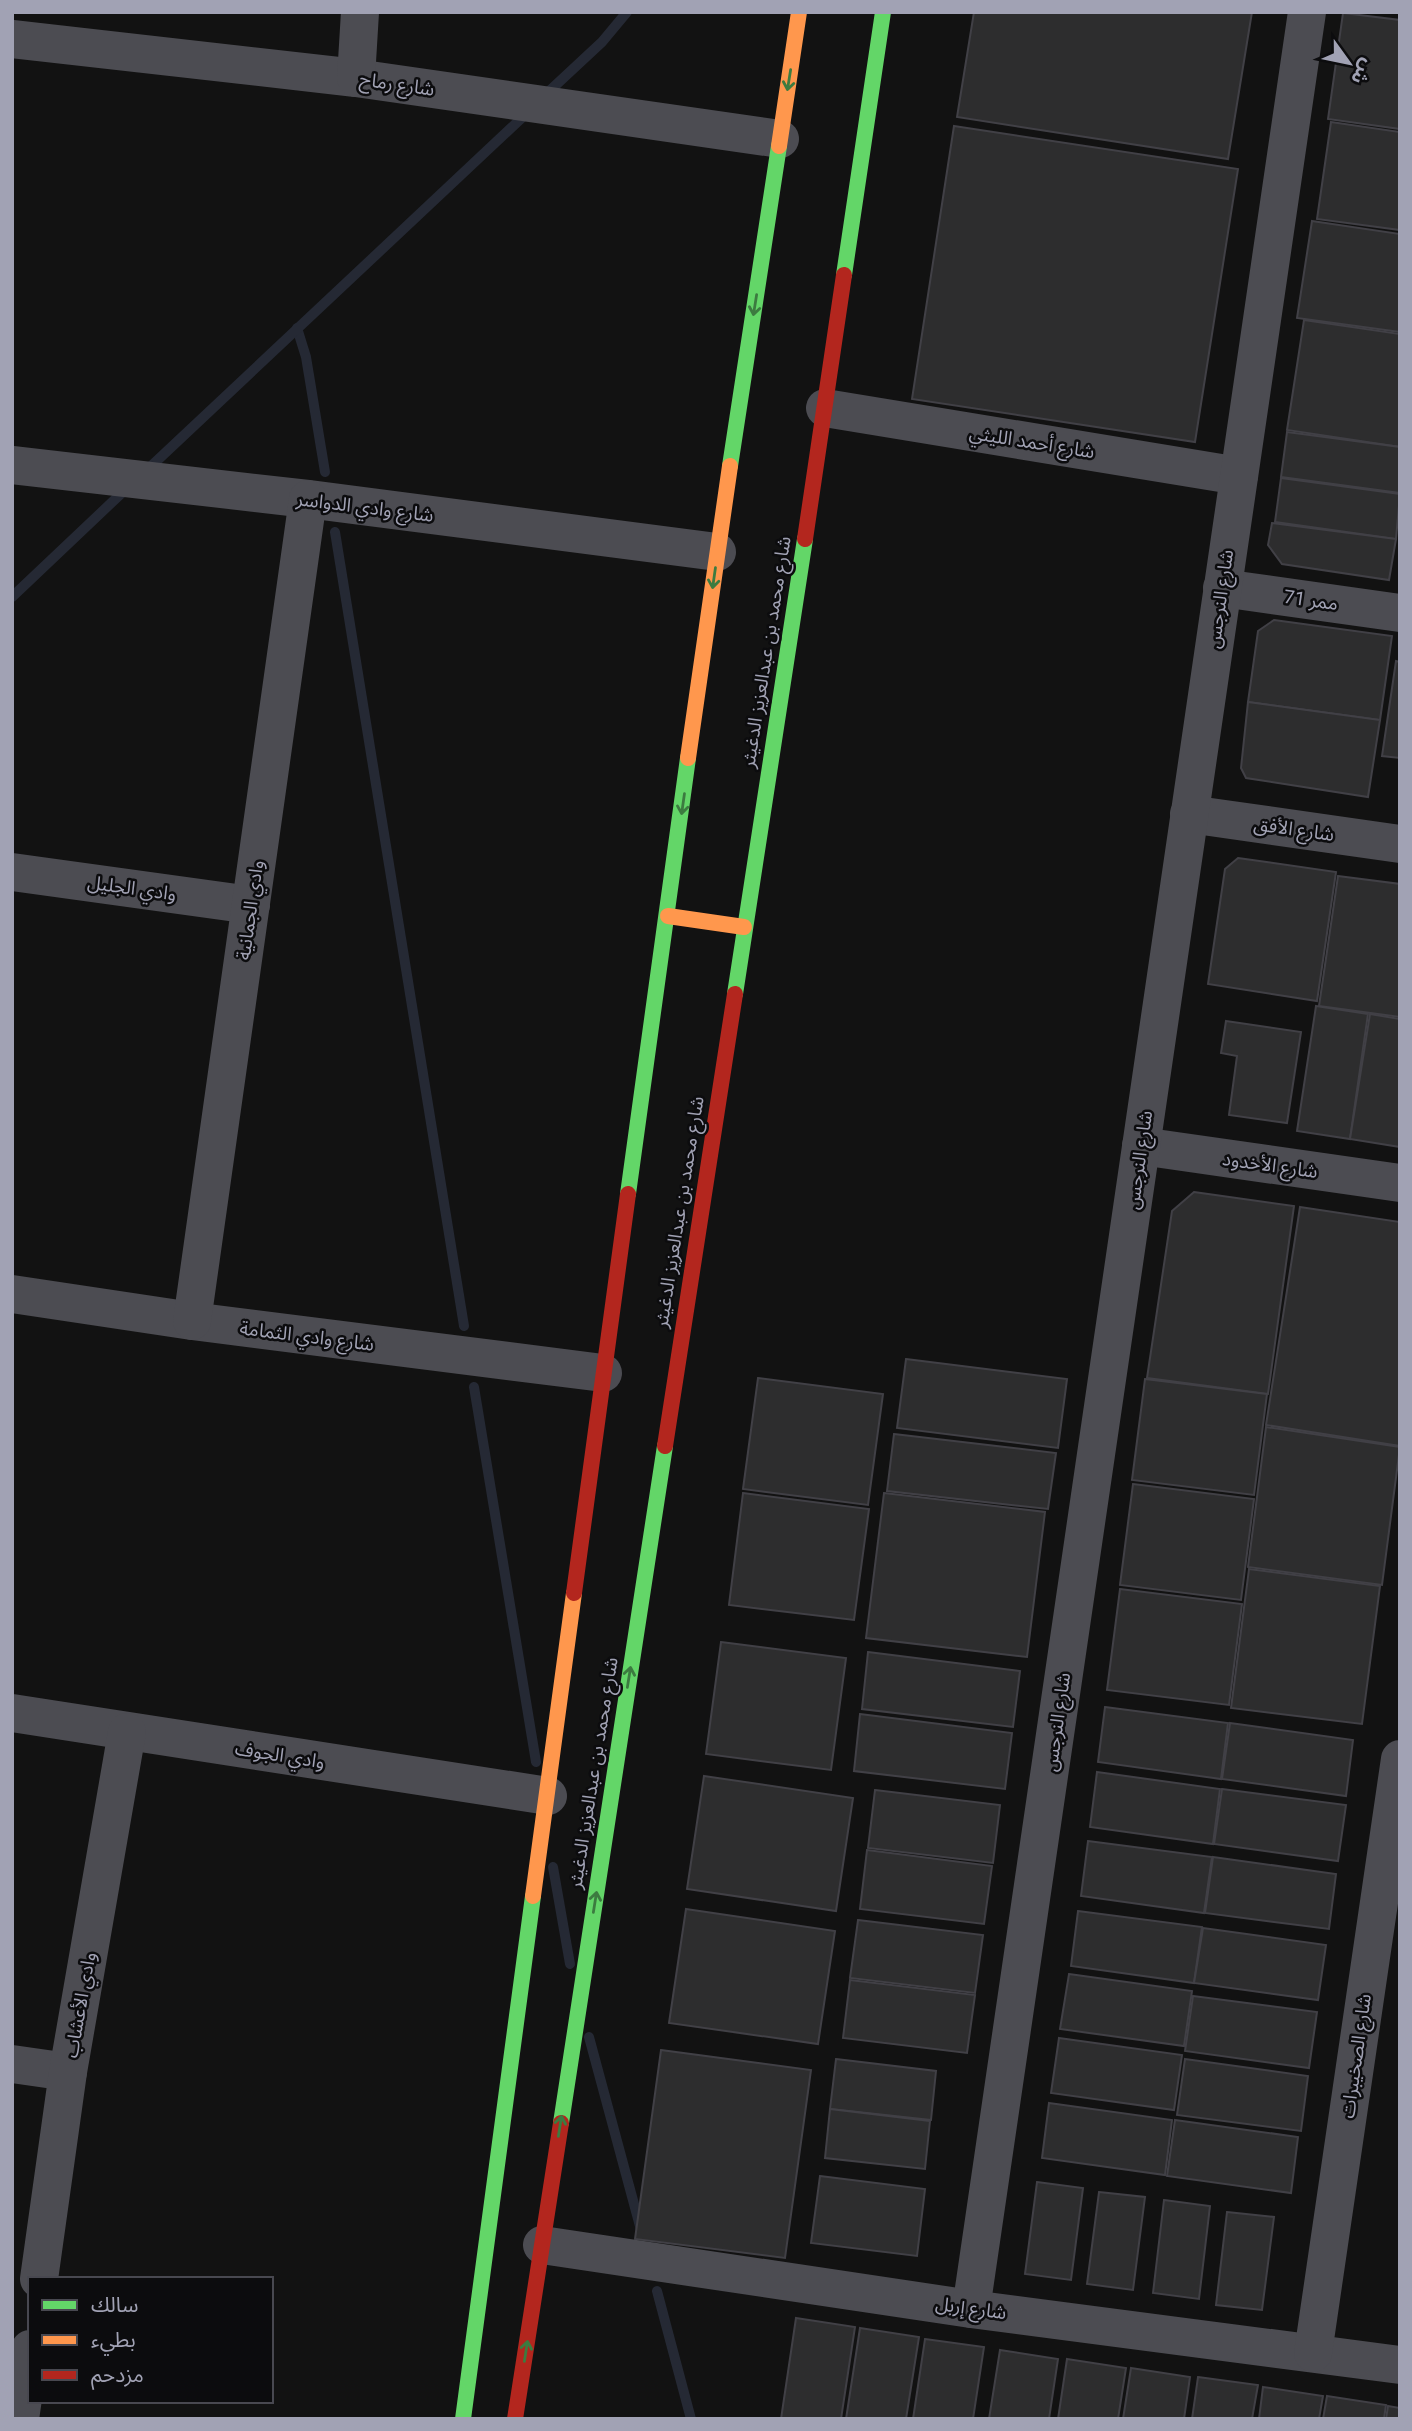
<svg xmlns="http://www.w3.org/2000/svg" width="1412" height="2431" font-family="Roboto,'Noto Sans Arabic',sans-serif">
	<rect width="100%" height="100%" fill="#121212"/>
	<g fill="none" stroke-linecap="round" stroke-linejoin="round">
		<!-- stream -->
		<g stroke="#252934" stroke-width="10">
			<path d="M544,96l58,-54 25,-30"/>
			<path d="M297,328l9,29 19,115"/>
			<path d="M147,470l381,-358"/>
			<path d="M335,532l129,794"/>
			<path d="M12,597l115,-109"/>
			<path d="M474,1387l62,375"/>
			<path d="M553,1867l17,97"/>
			<path d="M589,2037l52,193"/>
			<path d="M657,2291l34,128"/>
		</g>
	</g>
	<!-- building -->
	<g fill="#2d2d2e" stroke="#414046" stroke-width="2">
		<path d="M974,12h278l-24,147 -271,-42z"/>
		<path d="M1343,13l57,7v109l-72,-10z"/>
		<path d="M1331,122l69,10v98l-83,-11z"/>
		<path d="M954,126l284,43 -43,273 -283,-43z"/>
		<path d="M1312,221l88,13v98l-103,-14z"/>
		<path d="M1304,320l96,14v113l-113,-17z"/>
		<path d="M1287,432l113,15v46l-119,-16z"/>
		<path d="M1281,478l119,16 -4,45 -121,-17z"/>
		<path d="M1272,523l124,16 -7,41 -107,-16 -14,-19z"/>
		<path d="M1274,620l118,16 -12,84 -132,-18 10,-71z"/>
		<path d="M1396,661l4,1v96l-18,-2z"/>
		<path d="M1248,702l132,18 -12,77 -122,-19 -5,-10z"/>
		<path d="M1238,858l98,14 -19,129 -109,-17 17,-115z"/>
		<path d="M1338,876l62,8v133l-81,-11z"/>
		<path d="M1316,1006l52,8 -18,125 -53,-8z"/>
		<path d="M1370,1014l30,5v128l-50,-8z"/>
		<path d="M1226,1021l75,11 -14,91 -58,-8 8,-59 -16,-3z"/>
		<path d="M1194,1192l100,14 -26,188 -121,-16 25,-167z"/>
		<path d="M1300,1207l100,15v224l-134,-21z"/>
		<path d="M906,1359l161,20 -9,69 -161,-20z"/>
		<path d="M758,1378l125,16 -15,111 -125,-16z"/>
		<path d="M1145,1379l122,15 -13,101 -122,-15z"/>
		<path d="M1266,1427l134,20 -18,138 -134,-18z"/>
		<path d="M894,1434l162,19 -8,56 -161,-18z"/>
		<path d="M1133,1484l121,15 -13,101 -121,-15z"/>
		<path d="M743,1493l126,16 -15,111 -125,-15z"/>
		<path d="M884,1493l161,19 -18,145 -161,-19z"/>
		<path d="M1249,1569l131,17 -18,138 -131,-16z"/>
		<path d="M1120,1589l122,15 -13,101 -122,-15z"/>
		<path d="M721,1642l125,16 -15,112 -125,-16z"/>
		<path d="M868,1652l152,19 -7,56 -151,-18z"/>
		<path d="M1105,1707l123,16 -7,56 -123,-17z"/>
		<path d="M860,1714l152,19 -7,56 -151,-18z"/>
		<path d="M1230,1723l123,17 -7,56 -124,-17z"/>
		<path d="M1097,1772l123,17 -7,55 -123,-17z"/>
		<path d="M704,1776l149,22 -17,113 -149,-22z"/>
		<path d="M1222,1789l124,16 -8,56 -124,-17z"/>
		<path d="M875,1790l125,15 -7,58 -125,-15z"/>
		<path d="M1088,1841l124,16 -8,56 -123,-17z"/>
		<path d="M867,1850l125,16 -8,58 -124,-15z"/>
		<path d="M1213,1857l123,17 -7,55 -124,-16z"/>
		<path d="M686,1909l149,22 -17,113 -149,-21z"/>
		<path d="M1078,1911l124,16 -8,56 -123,-17z"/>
		<path d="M858,1920l125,15 -8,58 -125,-15z"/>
		<path d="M1203,1928l123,17 -8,55 -124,-17z"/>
		<path d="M1069,1974l123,17 -8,55 -124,-17z"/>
		<path d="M850,1980l125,15 -8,58 -124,-15z"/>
		<path d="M1193,1996l124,16 -8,56 -124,-17z"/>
		<path d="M1059,2038l123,17 -8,55 -123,-17z"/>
		<path d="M661,2050l150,20 -26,188 -150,-19z"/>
		<path d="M836,2059l100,12 -5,49 -101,-11z"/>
		<path d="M1185,2059l123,17 -7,55 -124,-16z"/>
		<path d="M1049,2103l123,17 -7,55 -123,-17z"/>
		<path d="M830,2109l100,12 -5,48 -100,-11z"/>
		<path d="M1175,2120l123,17 -7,56 -124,-17z"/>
		<path d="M820,2176l105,13 -8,67 -106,-13z"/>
		<path d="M1037,2182l46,6 -12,92 -46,-6z"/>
		<path d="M1099,2192l46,5 -12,93 -46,-6z"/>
		<path d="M1164,2200l46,6 -11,93 -46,-6z"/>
		<path d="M1227,2212l47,5 -12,93 -46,-5z"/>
		<path d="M796,2318l59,9 -14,92h-60z"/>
		<path d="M860,2328l59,9 -13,82h-60z"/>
		<path d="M925,2339l59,8 -11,72h-60z"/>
		<path d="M1000,2350l58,9 -9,60h-60z"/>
		<path d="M1067,2359l59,9 -8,51h-60z"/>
		<path d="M1131,2368l59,9 -6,42h-61z"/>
		<path d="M1198,2377l60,8 -6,34h-60z"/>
		<path d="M1263,2387l60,9 -4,23h-60z"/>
		<path d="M1327,2396l59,9 -2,14h-61z"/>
		<path d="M1388,2406l12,2v11h-14z"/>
	</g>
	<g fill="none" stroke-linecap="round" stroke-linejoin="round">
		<!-- street -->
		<g stroke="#4c4c52" stroke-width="38">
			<path d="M12,39l344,39 424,61"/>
			<path d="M356,78l4,-66"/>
			<path d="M825,408l414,68"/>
			<path d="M12,465l296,34 409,53"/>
			<path d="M1222,588l178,25"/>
			<path d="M1189,814l211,30"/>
			<path d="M12,872l239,33"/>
			<path d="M1141,1146l259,37"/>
			<path d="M12,1294l180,27 411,52"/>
			<path d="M192,1321l116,-822"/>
			<path d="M12,1713l536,83"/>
			<path d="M12,2064l56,8"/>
			<path d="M542,2245l429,64 429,56"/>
			<path d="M39,2279l29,-207 59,-340"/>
			<path d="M971,2309l336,-2297"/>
			<path d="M1313,2353l87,-594"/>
			<path d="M20,2419l10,-70"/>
		</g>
		<!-- fast -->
		<g stroke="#63d668" stroke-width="16">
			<path d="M844,275l39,-263"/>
			<path d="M730,466l49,-320"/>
			<path d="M735,994l70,-455"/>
			<path d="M628,1194l60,-436"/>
			<path d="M561,2123l104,-677"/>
			<path d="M463,2419l70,-523"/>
		</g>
		<!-- slow -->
		<g stroke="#ff974d" stroke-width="16">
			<path d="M779,146l20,-134"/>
			<path d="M688,758l42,-292"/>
			<path d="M668,916l76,11"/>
			<path d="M533,1896l41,-303"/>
		</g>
		<!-- jam -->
		<g stroke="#b3261e" stroke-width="16">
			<path d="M805,539l39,-264"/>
			<path d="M665,1446l70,-452"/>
			<path d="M574,1593l54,-399"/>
			<path d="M515,2419l46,-296"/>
		</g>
	</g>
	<!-- one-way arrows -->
	<defs><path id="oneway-shaft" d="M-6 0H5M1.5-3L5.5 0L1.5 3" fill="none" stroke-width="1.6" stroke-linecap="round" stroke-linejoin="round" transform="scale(1.75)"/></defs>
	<g stroke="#3c7b40">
		<use href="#oneway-shaft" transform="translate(789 80) rotate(99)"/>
		<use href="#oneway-shaft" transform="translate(755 305) rotate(99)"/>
		<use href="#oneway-shaft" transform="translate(714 578) rotate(98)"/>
		<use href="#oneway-shaft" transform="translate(683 804) rotate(98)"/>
		<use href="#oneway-shaft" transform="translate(629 1677) rotate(-81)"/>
		<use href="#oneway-shaft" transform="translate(595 1902) rotate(-81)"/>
		<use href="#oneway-shaft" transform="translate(560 2126) rotate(-81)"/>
		<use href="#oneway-shaft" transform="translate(526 2351) rotate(-81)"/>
	</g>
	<g text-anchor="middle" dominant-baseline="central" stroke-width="5" stroke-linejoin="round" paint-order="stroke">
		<!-- street labels -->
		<g font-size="19" fill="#a1a2b4" stroke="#0c0c0e">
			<text transform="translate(397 84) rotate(8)">شارع رماح</text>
			<text transform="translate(1032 442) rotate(9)">شارع أحمد الليثي</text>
			<text transform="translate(365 507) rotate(7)">شارع وادي الدواسر</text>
			<text transform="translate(1220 599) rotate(-82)">شارع النرجس</text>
			<text transform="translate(1311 600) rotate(8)">ممر 71</text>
			<text transform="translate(766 652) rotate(-81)">شارع محمد بن عبدالعزيز الدغيثر</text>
			<text transform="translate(1294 829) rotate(8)">شارع الأفق</text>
			<text transform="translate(132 888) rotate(8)">وادي الجليل</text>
			<text transform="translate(250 910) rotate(-82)">وادي الجمانية</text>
			<text transform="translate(1139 1160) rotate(-82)">شارع النرجس</text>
			<text transform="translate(1270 1165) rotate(8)">شارع الأخدود</text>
			<text transform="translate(679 1212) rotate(-81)">شارع محمد بن عبدالعزيز الدغيثر</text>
			<text transform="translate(307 1336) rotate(7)">شارع وادي الثمامة</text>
			<text transform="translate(1057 1722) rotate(-82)">شارع النرجس</text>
			<text transform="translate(280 1755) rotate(9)">وادي الجوف</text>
			<text transform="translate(593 1773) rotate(-81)">شارع محمد بن عبدالعزيز الدغيثر</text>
			<text transform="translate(80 2005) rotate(-80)">وادي الأعشاب</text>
			<text transform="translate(1356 2056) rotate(-82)">شارع الصخيبرات</text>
			<text transform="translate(971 2308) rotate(8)">شارع إربل</text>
		</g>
	</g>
	<!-- border -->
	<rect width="1412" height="2431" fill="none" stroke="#a1a2b4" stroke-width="28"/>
	<!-- legend -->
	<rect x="28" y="2277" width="245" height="126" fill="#0c0c0e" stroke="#484850" stroke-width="2"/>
	<rect x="42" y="2300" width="35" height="10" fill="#63d668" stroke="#484850" stroke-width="2"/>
	<text x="91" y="2312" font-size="21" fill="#a1a2b4">سالك</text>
	<rect x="42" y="2335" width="35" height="10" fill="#ff974d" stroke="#484850" stroke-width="2"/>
	<text x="91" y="2347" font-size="21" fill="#a1a2b4">بطيء</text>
	<rect x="42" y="2370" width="35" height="10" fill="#b3261e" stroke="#484850" stroke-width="2"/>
	<text x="91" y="2382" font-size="21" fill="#a1a2b4">مزدحم</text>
	<!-- north arrow -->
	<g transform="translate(1349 63) rotate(123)" stroke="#0c0c0e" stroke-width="5" paint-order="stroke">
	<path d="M0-5L12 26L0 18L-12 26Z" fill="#a1a2b4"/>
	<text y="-10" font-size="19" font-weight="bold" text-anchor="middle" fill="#a1a2b4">ش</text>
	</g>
</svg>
